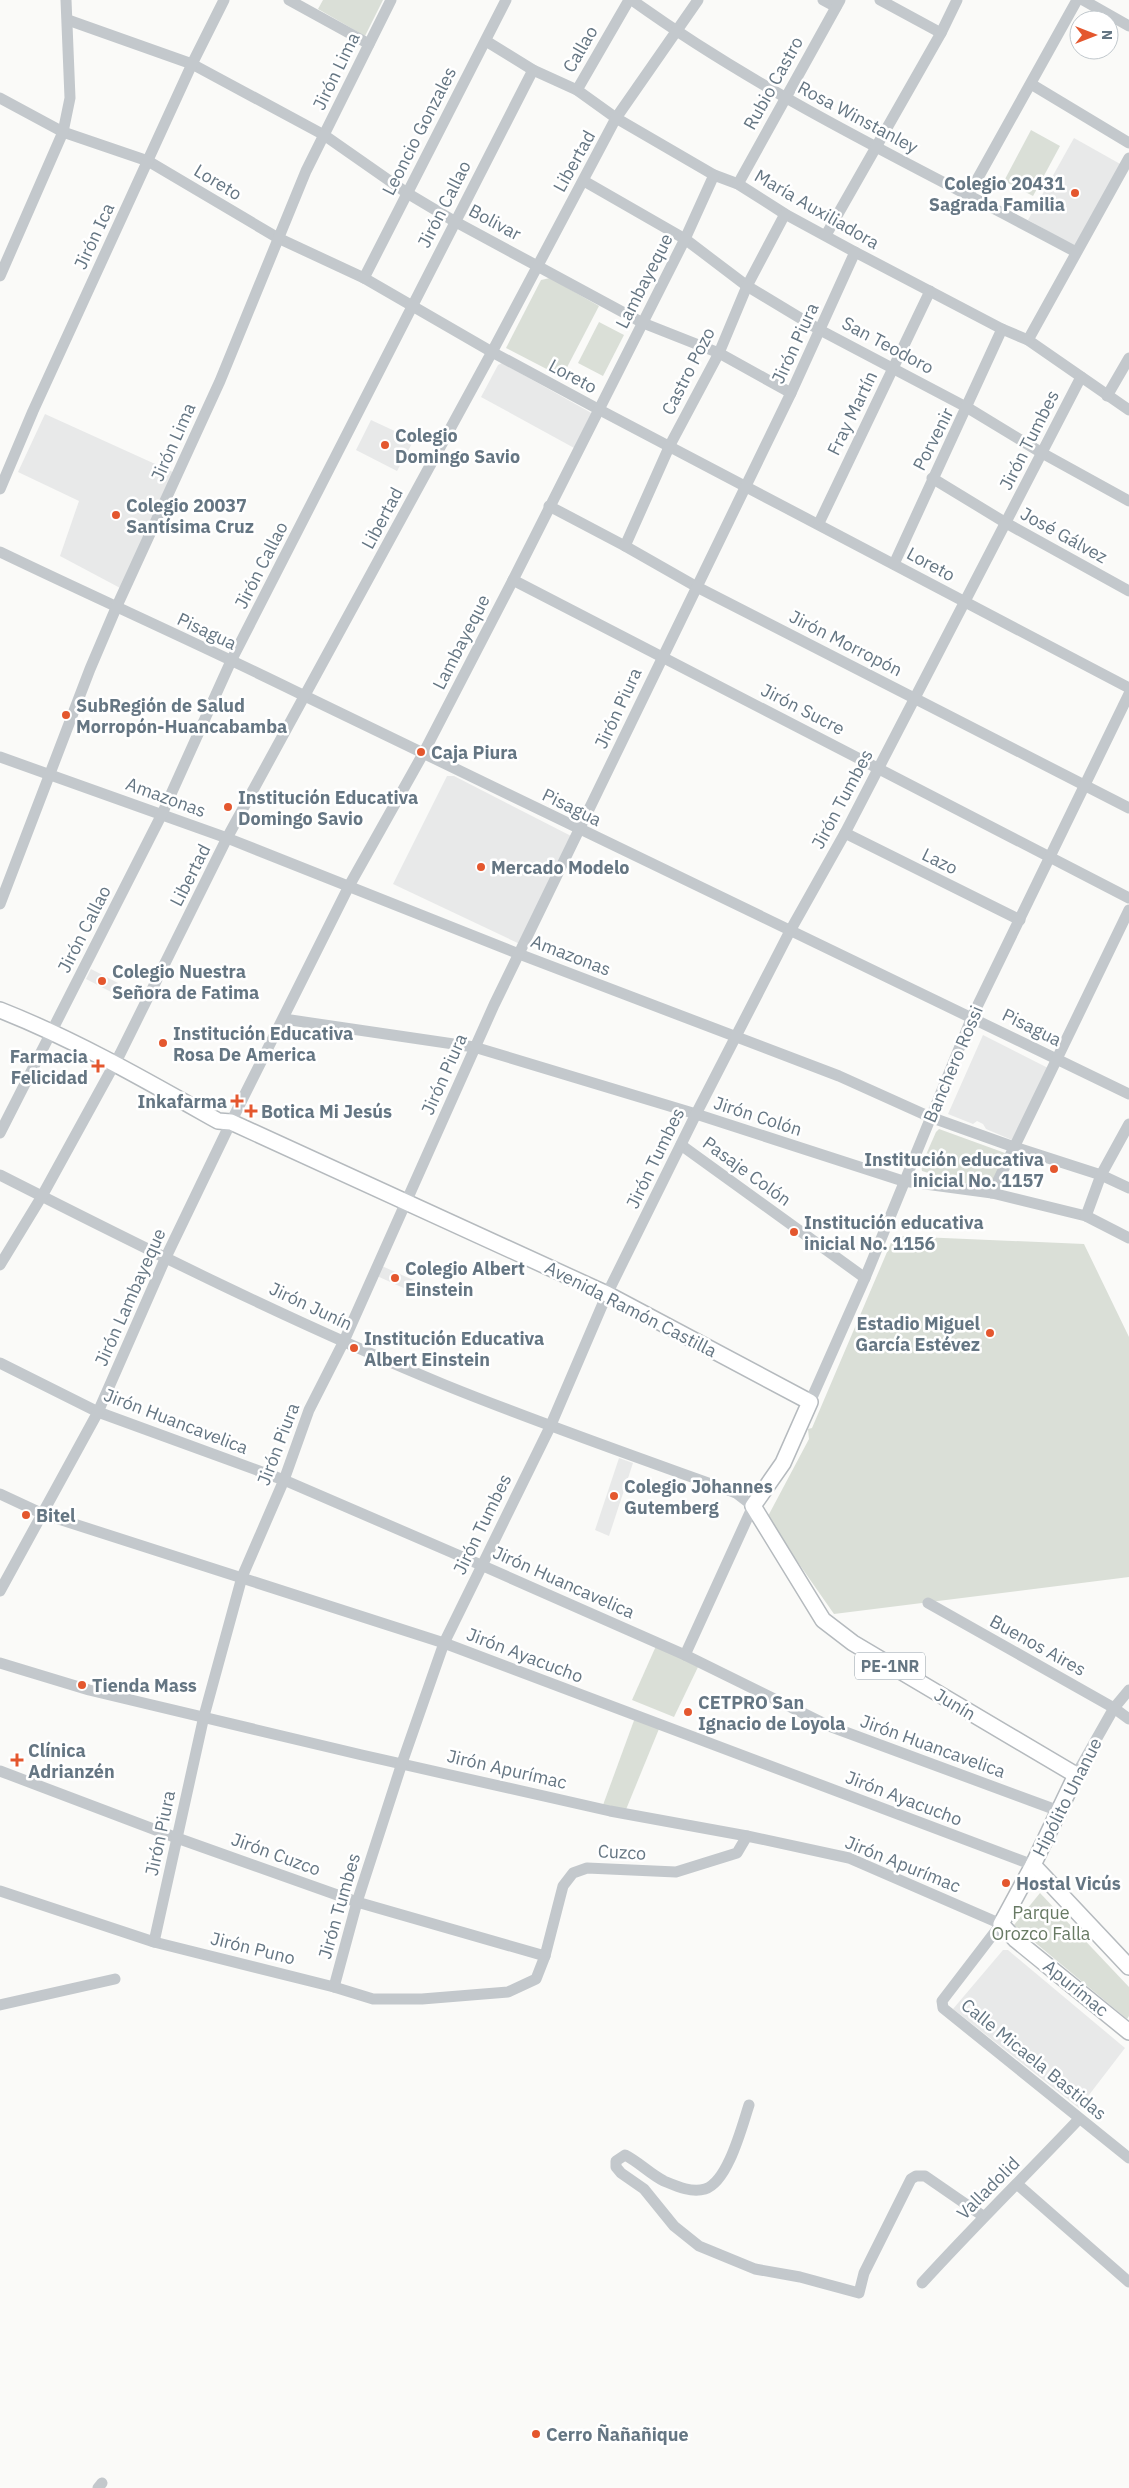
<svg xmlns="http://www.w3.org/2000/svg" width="1129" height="2488" font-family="'IBM Plex Sans',sans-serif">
	<rect width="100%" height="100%" fill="#fafaf8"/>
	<!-- built -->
	<g fill="#e8e9e9">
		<path d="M1074,138l48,27 -46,82 -48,-27z"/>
		<path d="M502,363l93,52 -19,34 -95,-52 17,-32z"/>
		<path d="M45,414l130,59 -53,116 -62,-33 19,-55 -61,-29z"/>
		<path d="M371,420l43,20 -17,31 -41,-21z"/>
		<path d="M447,776h7l121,62 -53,107 -129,-61z"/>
		<path d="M91,969l27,14 -5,10 -27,-14z"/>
		<path d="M983,1035l65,33 -36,72 -26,-11 -3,-5 -6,-3 -4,3 -25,-10z"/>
		<path d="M382,1266l31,14 -5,10 -31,-14z"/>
		<path d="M619,1458l14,5 -24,73 -14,-6z"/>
		<path d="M1003,1950h5l117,98 -46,60 -126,-99z"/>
	</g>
	<!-- green -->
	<g fill="#dadfd7">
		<path d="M323,0h60l-18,36 -47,-27z"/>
		<path d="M1031,130l29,16 -27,50 -29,-15z"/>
		<path d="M550,278l49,28 -37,71 -56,-29 35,-68z"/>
		<path d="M599,322l25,13 -21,41 -25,-13z"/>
		<path d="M939,1129l66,24 1,3 -19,35 -65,-20 -1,-5 15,-34z"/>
		<path d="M898,1236l186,8 45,93v240l-295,37 -67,-96 42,-79 -1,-10 4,-1 81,-190z"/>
		<path d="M656,1646l42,21 -24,50 -42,-17z"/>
		<path d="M636,1715l25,9 -36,88 -22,-7z"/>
		<path d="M1040,1893l89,94v29l-2,3 -113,-94z"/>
	</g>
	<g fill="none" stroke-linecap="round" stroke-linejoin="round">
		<defs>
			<g id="major">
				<path d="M0,1010c76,30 147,71 218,111l13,1 376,172 203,108 -27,61 -30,43 70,114 30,23 223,132 -43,90 -32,59 15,16 113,92"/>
				<path d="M1033,1865l96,102"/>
			</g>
		</defs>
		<!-- major casing -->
		<use href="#major" stroke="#b5babe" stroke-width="18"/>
		<!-- minor -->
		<g stroke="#c3c8cc" stroke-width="11">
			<path d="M289,0l80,44"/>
			<path d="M632,0c139,100 294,171 444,252"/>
			<path d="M823,0l13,7"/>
			<path d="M880,0l61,33"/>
			<path d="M1083,0l46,26"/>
			<path d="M68,20l124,44 132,71 83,58 47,28 189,102 76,30 72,40"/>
			<path d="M486,41l47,29 44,20 39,28 98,57 24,9 47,30 70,38 147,77 26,11 101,70"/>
			<path d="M1031,84l98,59"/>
			<path d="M577,90l52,-90"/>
			<path d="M0,98l63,34 85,29 130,77 86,40 128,74 106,57 531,279"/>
			<path d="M584,181l101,58 62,47 73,44 148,78 74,45 87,48"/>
			<path d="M738,184l102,-184"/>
			<path d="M969,194l108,-194"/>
			<path d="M826,235l115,-202 16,-33"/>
			<path d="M0,276l63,-144 7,-34 -4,-98"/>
			<path d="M364,278l142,-278"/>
			<path d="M1028,340l101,-182"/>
			<path d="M1107,396l22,-38"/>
			<path d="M932,478l74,45 123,68"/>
			<path d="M0,489l33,-78 159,-347 32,-64"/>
			<path d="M549,506l76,40 72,41 432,221"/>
			<path d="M819,523l111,-232"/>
			<path d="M625,546l45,-101 49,-92 28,-67 38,-72"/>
			<path d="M0,552c102,49 206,95 307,145 274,133 549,263 822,397"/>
			<path d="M894,564l108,-235"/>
			<path d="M513,580l616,318"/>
			<path d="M0,757l227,81 292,116 320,122 91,41 84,30 87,28 28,13"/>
			<path d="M845,833l175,87"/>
			<path d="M0,904l90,-235 26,-61 104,-227 86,-210 85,-171"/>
			<path d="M284,1019l190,28 222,67 207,67 89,12 94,23 43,22"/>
			<path d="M0,1133l162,-319 69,-153 302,-591"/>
			<path d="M681,1145l184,133"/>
			<path d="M0,1175c146,74 294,148 445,210 96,39 194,73 291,108l17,13 -68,149"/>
			<path d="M992,1193l137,-283"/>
			<path d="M1086,1216l15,-41 28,-51"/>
			<path d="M0,1265l42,-69 78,-142 107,-216 265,-486 124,-234 82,-118"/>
			<path d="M0,1363l98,49 186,68 197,85 204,90 144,71 230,85"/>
			<path d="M810,1402l55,-124 107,-261 157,-323"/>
			<path d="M0,1494l43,20 401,129 589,222"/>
			<path d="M0,1591l98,-179 68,-155 65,-135 118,-236 74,-132 90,-174 172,-341 29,-64"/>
			<path d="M928,1603l186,105 15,11"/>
			<path d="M0,1663l89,27 273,65 248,56 137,25 102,22 152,66 -59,77 1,7 186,150"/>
			<path d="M0,1771l177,67 180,64 188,54"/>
			<path d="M1076,1775l38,-67 15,-18"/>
			<path d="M0,1891l154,51 180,45 39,12h49l86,-7 28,-13 9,-23 18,-70 10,-13 14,-5 89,4 61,-19 10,-17"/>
			<path d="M154,1942l50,-226 38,-139 42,-97 25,-70 35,-69 150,-336 297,-612 64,-141"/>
			<path d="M334,1987l23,-85 45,-139 42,-120 106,-216 57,-133 89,-180 94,-183 55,-98 236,-456"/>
			<path d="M0,2005l115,-26"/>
			<path d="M749,2105c-7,21 -21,77 -44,84 -14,4 -29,-3 -41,-8 -14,-7 -25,-19 -39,-26l-9,6v6l5,6 23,16 30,37 25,20 56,23 45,8 59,16 5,-20 47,-94 5,-3h9l58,40"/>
			<path d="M1017,2184l112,98"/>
			<path d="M922,2283c51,-56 105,-109 157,-164"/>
			<path d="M98,2488l4,-5"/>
		</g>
		<!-- major -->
		<use href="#major" stroke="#fff" stroke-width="15"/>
	</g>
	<!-- markers -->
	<g fill="#e4572e" stroke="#fff" stroke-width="2">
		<circle cx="1075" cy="193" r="5"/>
		<circle cx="385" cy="445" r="5"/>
		<circle cx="116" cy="515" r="5"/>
		<circle cx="66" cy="715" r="5"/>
		<circle cx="421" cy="752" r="5"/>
		<circle cx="228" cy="807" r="5"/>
		<circle cx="481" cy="867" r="5"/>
		<circle cx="102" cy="981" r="5"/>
		<circle cx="163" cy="1043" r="5"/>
		<path d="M95.5 1058.5h5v5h5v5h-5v5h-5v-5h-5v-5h5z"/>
		<path d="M234.5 1093.5h5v5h5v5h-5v5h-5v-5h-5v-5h5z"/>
		<path d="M248.5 1103.5h5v5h5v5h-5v5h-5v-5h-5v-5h5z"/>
		<circle cx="1054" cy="1169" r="5"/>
		<circle cx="794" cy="1232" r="5"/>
		<circle cx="395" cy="1278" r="5"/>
		<circle cx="990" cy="1333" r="5"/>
		<circle cx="354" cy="1348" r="5"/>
		<circle cx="614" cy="1496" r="5"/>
		<circle cx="26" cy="1515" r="5"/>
		<circle cx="82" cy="1685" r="5"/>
		<circle cx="688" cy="1712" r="5"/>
		<path d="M14.5 1752.5h5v5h5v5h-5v5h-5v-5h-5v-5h5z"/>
		<circle cx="1006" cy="1883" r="5"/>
		<circle cx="536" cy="2434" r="5"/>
	</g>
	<g text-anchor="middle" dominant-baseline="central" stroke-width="5" stroke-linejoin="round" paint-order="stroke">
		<!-- shield labels -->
		<rect fill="#fff" stroke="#939fa8" stroke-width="1" x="855" y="1652.5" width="70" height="27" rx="4"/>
		<g font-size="16" font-weight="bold" fill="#657683">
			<text x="890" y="1666">PE-1NR</text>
		</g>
		<!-- street labels -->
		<g font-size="18" fill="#657683" stroke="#fff">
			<text transform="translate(580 49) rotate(-60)">Callao</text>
			<text transform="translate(336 71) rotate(-64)">Jirón Lima</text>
			<text transform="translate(773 83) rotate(-61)">Rubio Castro</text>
			<text transform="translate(858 117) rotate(28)">Rosa Winstanley</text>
			<text transform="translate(419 131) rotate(-63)">Leoncio Gonzales</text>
			<text transform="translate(574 161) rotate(-61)">Libertad</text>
			<text transform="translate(218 182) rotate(31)">Loreto</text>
			<text transform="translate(444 204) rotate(-63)">Jirón Callao</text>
			<text transform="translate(817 209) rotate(30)">María Auxiliadora</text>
			<text transform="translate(495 222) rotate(28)">Bolivar</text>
			<text transform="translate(94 236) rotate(-65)">Jirón Ica</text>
			<text transform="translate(644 281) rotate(-63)">Lambayeque</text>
			<text transform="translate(795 343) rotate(-65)">Jirón Piura</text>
			<text transform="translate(888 345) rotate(28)">San Teodoro</text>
			<text transform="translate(688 371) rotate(-63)">Castro Pozo</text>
			<text transform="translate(573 376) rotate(28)">Loreto</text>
			<text transform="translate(852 413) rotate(-64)">Fray Martín</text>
			<text transform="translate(933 439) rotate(-63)">Porvenir</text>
			<text transform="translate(1029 440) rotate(-63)">Jirón Tumbes</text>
			<text transform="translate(173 442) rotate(-66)">Jirón Lima</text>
			<text transform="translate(382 518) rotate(-62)">Libertad</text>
			<text transform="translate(1064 535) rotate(29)">José Gálvez</text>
			<text transform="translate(931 564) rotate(28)">Loreto</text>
			<text transform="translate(261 565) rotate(-63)">Jirón Callao</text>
			<text transform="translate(207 631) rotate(25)">Pisagua</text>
			<text transform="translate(461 642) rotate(-63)">Lambayeque</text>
			<text transform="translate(846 643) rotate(27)">Jirón Morropón</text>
			<text transform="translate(618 708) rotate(-65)">Jirón Piura</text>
			<text transform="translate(803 709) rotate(27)">Jirón Sucre</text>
			<text transform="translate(166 797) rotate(20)">Amazonas</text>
			<text transform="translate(842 799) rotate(-62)">Jirón Tumbes</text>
			<text transform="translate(572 807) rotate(26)">Pisagua</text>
			<text transform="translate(940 861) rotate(26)">Lazo</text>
			<text transform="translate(190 875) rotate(-63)">Libertad</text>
			<text transform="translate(84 929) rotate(-63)">Jirón Callao</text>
			<text transform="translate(571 955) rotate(21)">Amazonas</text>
			<text transform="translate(1032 1027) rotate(26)">Pisagua</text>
			<text transform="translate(953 1064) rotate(-67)">Banchero Rossi</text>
			<text transform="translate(444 1074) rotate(-66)">Jirón Piura</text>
			<text transform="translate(758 1116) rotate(18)">Jirón Colón</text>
			<text transform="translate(655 1158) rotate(-64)">Jirón Tumbes</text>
			<text transform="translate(747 1171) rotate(36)">Pasaje Colón</text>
			<text transform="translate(130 1297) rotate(-66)">Jirón Lambayeque</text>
			<text transform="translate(311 1306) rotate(25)">Jirón Junín</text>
			<text transform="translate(631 1309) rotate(27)">Avenida Ramón Castilla</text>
			<text transform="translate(176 1421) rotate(21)">Jirón Huancavelica</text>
			<text transform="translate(278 1444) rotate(-69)">Jirón Piura</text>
			<text transform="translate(482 1524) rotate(-64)">Jirón Tumbes</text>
			<text transform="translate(564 1582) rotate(24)">Jirón Huancavelica</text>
			<text transform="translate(1038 1645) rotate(29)">Buenos Aires</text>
			<text transform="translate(525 1655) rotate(21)">Jirón Ayacucho</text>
			<text transform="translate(955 1704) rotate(31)">Junín</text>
			<text transform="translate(933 1746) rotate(20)">Jirón Huancavelica</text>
			<text transform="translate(507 1769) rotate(13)">Jirón Apurímac</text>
			<text transform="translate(1067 1797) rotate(-63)">Hipólito Unanue</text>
			<text transform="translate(904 1798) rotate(21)">Jirón Ayacucho</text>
			<text transform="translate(160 1833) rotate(-78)">Jirón Piura</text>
			<text transform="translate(622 1852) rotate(3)">Cuzco</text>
			<text transform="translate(276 1854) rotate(20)">Jirón Cuzco</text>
			<text transform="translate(903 1864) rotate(22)">Jirón Apurímac</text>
			<text transform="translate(339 1906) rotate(-74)">Jirón Tumbes</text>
			<text transform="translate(253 1948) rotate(14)">Jirón Puno</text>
			<text transform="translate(1076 1988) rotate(39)">Apurímac</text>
			<text transform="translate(1034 2059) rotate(39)">Calle Micaela Bastidas</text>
			<text transform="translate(988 2188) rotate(-45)">Valladolid</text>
		</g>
		<!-- poi labels -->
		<g font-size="18" font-weight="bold" fill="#657683" stroke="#fff" text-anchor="start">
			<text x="1065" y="183" text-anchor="end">Colegio 20431<tspan x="1065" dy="21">Sagrada Familia</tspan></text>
			<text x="395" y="435">Colegio<tspan x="395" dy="21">Domingo Savio</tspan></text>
			<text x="126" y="505">Colegio 20037<tspan x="126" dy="21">Santísima Cruz</tspan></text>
			<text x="76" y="705">SubRegión de Salud<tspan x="76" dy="21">Morropón-Huancabamba</tspan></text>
			<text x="431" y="752">Caja Piura</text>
			<text x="238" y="797">Institución Educativa<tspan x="238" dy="21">Domingo Savio</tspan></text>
			<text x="491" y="867">Mercado Modelo</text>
			<text x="112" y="971">Colegio Nuestra<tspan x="112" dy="21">Señora de Fatima</tspan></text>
			<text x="173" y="1033">Institución Educativa<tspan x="173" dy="21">Rosa De America</tspan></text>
			<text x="88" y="1056" text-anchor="end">Farmacia<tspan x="88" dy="21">Felicidad</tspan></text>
			<text x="227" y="1101" text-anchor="end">Inkafarma</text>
			<text x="261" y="1111">Botica Mi Jesús</text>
			<text x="1044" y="1159" text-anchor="end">Institución educativa<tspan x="1044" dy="21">inicial No. 1157</tspan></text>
			<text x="804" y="1222">Institución educativa<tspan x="804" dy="21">inicial No. 1156</tspan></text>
			<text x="405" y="1268">Colegio Albert<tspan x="405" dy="21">Einstein</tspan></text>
			<text x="980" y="1323" text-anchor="end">Estadio Miguel<tspan x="980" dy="21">García Estévez</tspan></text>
			<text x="364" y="1338">Institución Educativa<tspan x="364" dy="21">Albert Einstein</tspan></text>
			<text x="624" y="1486">Colegio Johannes<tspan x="624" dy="21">Gutemberg</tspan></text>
			<text x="36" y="1515">Bitel</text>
			<text x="92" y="1685">Tienda Mass</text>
			<text x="698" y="1702">CETPRO San<tspan x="698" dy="21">Ignacio de Loyola</tspan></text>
			<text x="28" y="1750">Clínica<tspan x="28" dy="21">Adrianzén</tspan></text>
			<text x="1016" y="1883">Hostal Vicús</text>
			<text x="546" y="2434">Cerro Ñañañique</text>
		</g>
		<!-- park labels -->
		<g font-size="18" fill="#687a64" stroke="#fff">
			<text x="1041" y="1912">Parque<tspan x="1041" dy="21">Orozco Falla</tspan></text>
		</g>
	</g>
	<!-- north arrow -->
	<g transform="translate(1094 35) rotate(90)"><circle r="24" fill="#ffffff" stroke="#c1c8cd"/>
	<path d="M0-4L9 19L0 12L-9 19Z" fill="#e4572e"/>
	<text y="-8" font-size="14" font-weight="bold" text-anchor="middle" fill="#657683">N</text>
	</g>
</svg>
